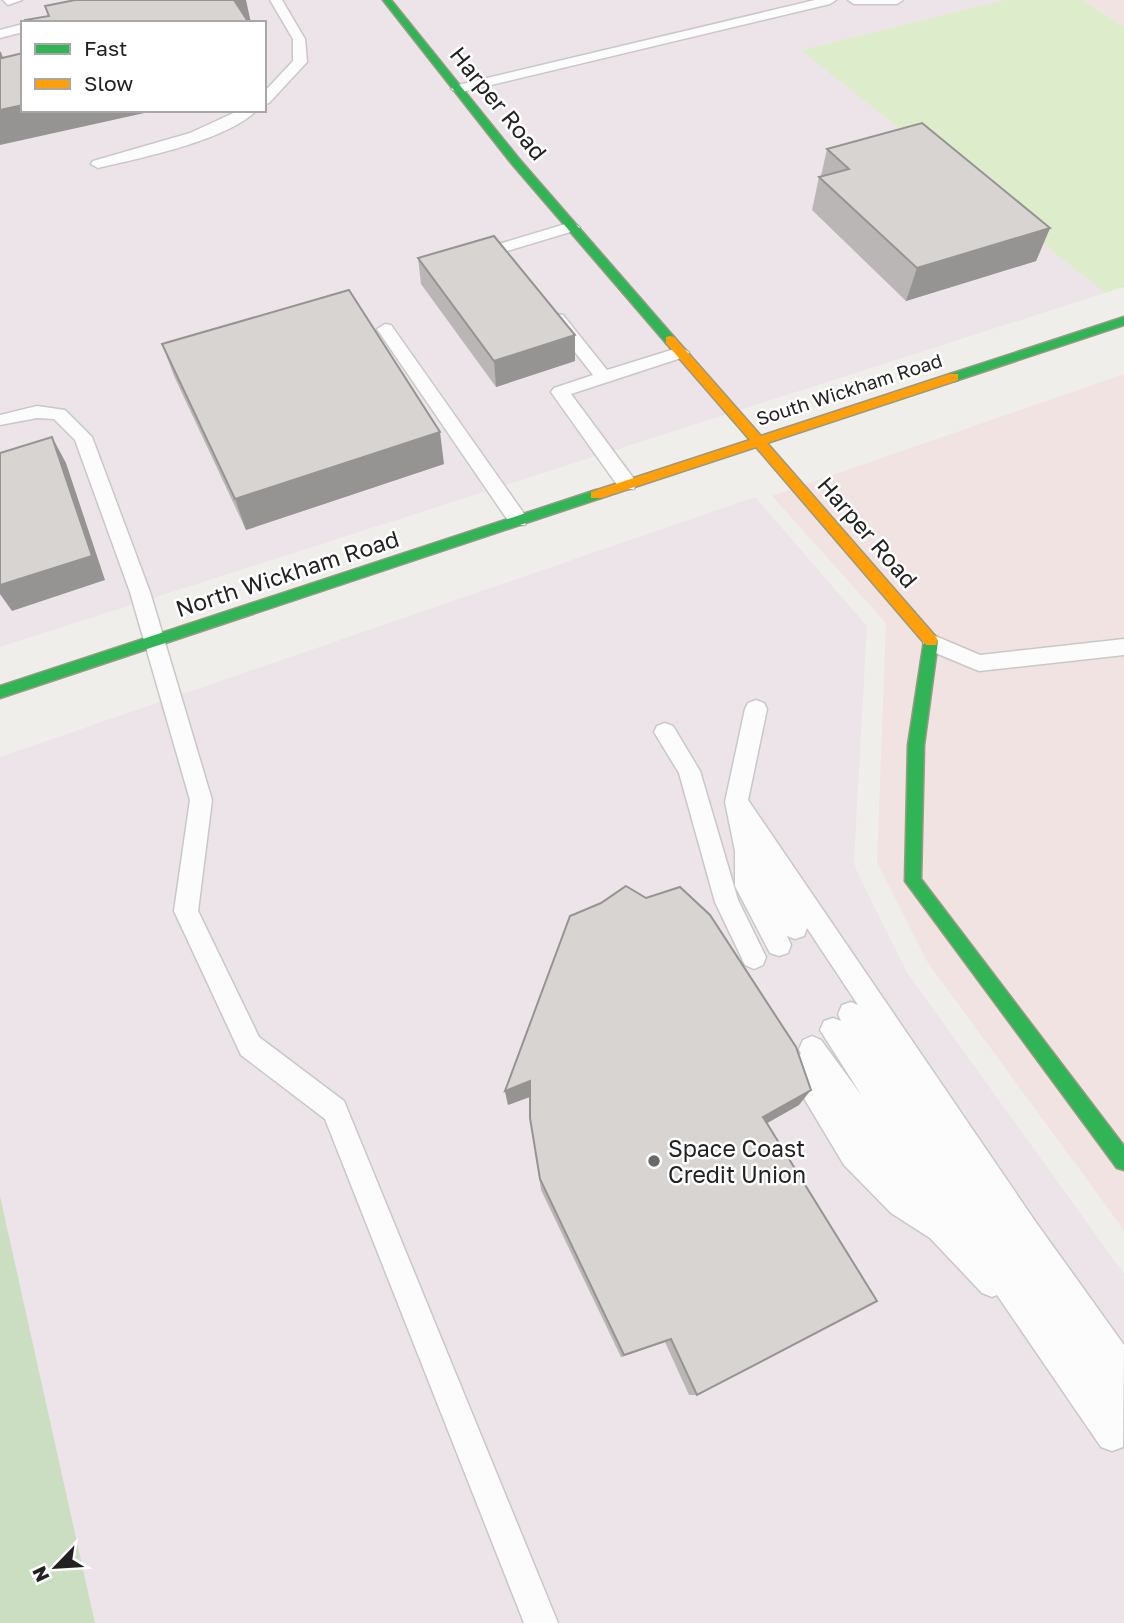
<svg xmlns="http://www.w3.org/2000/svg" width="1124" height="1623" font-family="'Golos Text',sans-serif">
	<rect width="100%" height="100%" fill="#f0eeeb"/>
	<!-- commercial -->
	<g fill="#f1e3e1">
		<path d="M1082,0h42v26z"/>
		<path d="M1124,374v856l-196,-267 -51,-100 9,-240 -114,-127z"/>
	</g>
	<!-- industrial -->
	<g fill="#ede4e9" fill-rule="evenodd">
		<path d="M0,0h1005l-203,50 303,243 -1105,354zM23,23h241v87h-241z"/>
		<path d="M755,497l112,129 -13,235 2,8 50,102 218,303v349h-1029l-95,-427v-439z"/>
	</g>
	<!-- grass -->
	<path fill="#ddeccb" d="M1005,0h77l42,26v261l-19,6 -304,-243z"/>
	<!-- forest -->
	<path fill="#cbdec1" d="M0,1196l95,427h-95z"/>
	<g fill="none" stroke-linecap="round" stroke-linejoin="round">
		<defs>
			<g id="lane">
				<path d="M3,0h19l-14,5z"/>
				<path d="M270,0h12l23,39 2,23 -38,41 -5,1v-12l29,-31v-22z"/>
				<path d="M815,0h21l-6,4 -372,89 -7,-4 7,-4z"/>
				<path d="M848,0h55l-6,4h-43z"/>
				<path d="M23,24v8l-23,6v-8z"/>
				<path d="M240,110h17c-31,31 -117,48 -159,58l-7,-4 2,-3 97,-28z"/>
				<path d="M572,222l8,5 -3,3 -103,31 -8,-5 3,-3z"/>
				<path d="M557,314l6,1 44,55 74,-23 8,5 -2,4 -116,38 63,85 2,5 -2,5h-14l-69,-97 3,-4 39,-13 -44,-56z"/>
				<path d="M385,324l6,1 134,190 2,5 -2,5h-14l-134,-196z"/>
				<path d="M37,406l28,4 27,27 58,155 62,208 -14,111 61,126 85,64 214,522h-34l-199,-504 -84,-64 -67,-144 16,-111 -60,-208 -55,-152 -21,-21 -17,-1 -37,7v-10z"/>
				<path d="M933,635l47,20 144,-16v16l-145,16 -53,-22 -3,-6 3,-6z"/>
				<path d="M756,700l8,3 3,6 -19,91 287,421 89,124 -1,102 -11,4 -11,-4 -104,-152 -5,2 -10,-4 -52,-55 -39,-25 -47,-48 -54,-90 -4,-9 4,-9 11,-3 -2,-5 4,-9 9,-4 9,4 41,56 -42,-66 4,-9 9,-3 8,3 -3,-7 4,-9 9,-3 7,3 -51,-77 -3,8 -9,3 -8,-3 4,9 -3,8 -9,3 -9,-3 -35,-67v-35l-10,-49 20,-93 3,-6z"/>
				<path d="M665,723l8,3 27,45 38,129 28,57 -3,8 -9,4 -9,-4 -30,-63 -36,-129 -25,-41 3,-6z"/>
			</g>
			<g id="fast">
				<path d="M383,0h8l129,160 154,177v6h-8l-154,-179z"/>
				<path d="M1124,317v8l-166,55 -4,1 -6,-4 2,-3z"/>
				<path d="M596,490l5,2v6l-601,200v-12z"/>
				<path d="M931,635l7,6 -14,104 -3,134 203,267v24l-7,-2 -212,-287 3,-136 16,-104z"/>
			</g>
			<path id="slow" d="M670,336l4,1 87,99 189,-62h8v6l-191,63 169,194 2,4 -2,4h-10l-170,-198 -155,51h-10v-6l159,-52 -84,-97v-6z"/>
		</defs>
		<!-- lane casing -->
		<use href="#lane" stroke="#c9c8c7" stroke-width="3"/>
		<!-- fast casing -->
		<use href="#fast" stroke="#999a82" stroke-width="3"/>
		<!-- slow casing -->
		<use href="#slow" stroke="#999a82" stroke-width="3"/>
		<!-- lane -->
		<use href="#lane" fill="#fdfcfc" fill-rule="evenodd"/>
		<!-- fast -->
		<use href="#fast" fill="#30b455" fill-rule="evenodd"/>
		<!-- slow -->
		<use href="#slow" fill="#ff9f0a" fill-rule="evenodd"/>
	</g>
	<!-- wall -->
	<g fill="#b9b6b5">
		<path d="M827,149l223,79 -14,33 -130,40 -94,-91 7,-33 2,-1z"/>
		<path d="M418,258l157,103 -79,26 -75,-103z"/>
		<path d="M162,344l282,120 -198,66 -72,-154z"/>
		<path d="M505,1091l294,14 -32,18 -70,272h-8l-24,-53 -44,15 -80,-167 -11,-72v-21l-22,8z"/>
	</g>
	<!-- shaded-wall -->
	<g fill="#969493">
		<path d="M234,0h12l5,23h-12z"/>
		<path d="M23,105v5h135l-158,35v-35z"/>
		<path d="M1050,228l-14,33 -130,40 11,-33z"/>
		<path d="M575,335v26l-79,26 -2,-26z"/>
		<path d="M440,432l4,32 -198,66 -11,-31z"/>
		<path d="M52,437l14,26 39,117 -93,31 -12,-17v-9z"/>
		<path d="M530,1081l2,15 -24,9 -3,-14z"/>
		<path d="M811,1090l-12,15 -46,26 10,-14z"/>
		<path d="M671,1339l-6,3 -44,15 3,-2z"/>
	</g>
	<!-- building -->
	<g fill="#d7d4d2" stroke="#969493" stroke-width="2">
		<path d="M75,0h159l15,23h-224v-3l24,-4 -4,-10z"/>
		<path d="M0,52l2,6 21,-5v52l-23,5z"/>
		<path d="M922,123l128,105 -133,40 -98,-91 30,-8 -22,-20z"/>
		<path d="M494,236l81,99 -81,26 -76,-103z"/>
		<path d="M349,290l91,142 -205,67 -73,-155z"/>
		<path d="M52,437l40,119 -92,29v-132z"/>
		<path d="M626,886l20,12 34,-11 30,28 86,132 15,43 -48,27 114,184 -180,94 -26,-56 -47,16 -84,-176 -10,-61v-37l-25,10 65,-175 31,-13z"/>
	</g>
	<!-- markers -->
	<circle fill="#6a6968" stroke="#fff" stroke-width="2.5" cx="654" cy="1161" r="7"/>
	<g text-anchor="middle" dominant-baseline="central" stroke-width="5" stroke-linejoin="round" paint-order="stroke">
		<!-- far-street labels -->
		<g font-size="19" fill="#222" stroke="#fff">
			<text transform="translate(849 389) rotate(-18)">South Wickham Road</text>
		</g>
		<!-- street labels -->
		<g font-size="23" fill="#222" stroke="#fff">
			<text transform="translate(499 103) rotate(51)">Harper Road</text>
			<text transform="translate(868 532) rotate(49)">Harper Road</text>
			<text transform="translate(287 573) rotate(-18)">North Wickham Road</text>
		</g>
		<!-- poi labels -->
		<g font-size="23" fill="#222" stroke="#fff" text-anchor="start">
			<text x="668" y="1148">Space Coast<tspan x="668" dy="26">Credit Union</tspan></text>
		</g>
	</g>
	<!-- legend -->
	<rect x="21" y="21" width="245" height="91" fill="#ffffff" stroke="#a7a7a7" stroke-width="2"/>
	<rect x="35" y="44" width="35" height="10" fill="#30b455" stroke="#a7a7a7" stroke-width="2"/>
	<text x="84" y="56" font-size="21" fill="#222222">Fast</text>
	<rect x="35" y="79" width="35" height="10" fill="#ff9f0a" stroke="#a7a7a7" stroke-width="2"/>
	<text x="84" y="91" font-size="21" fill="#222222">Slow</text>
	<!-- north arrow -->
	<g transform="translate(56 1567) rotate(245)" stroke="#ffffff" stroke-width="5" paint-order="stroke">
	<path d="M0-5L12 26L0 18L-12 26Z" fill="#222222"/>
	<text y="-10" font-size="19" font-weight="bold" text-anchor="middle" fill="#222222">N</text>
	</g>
</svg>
